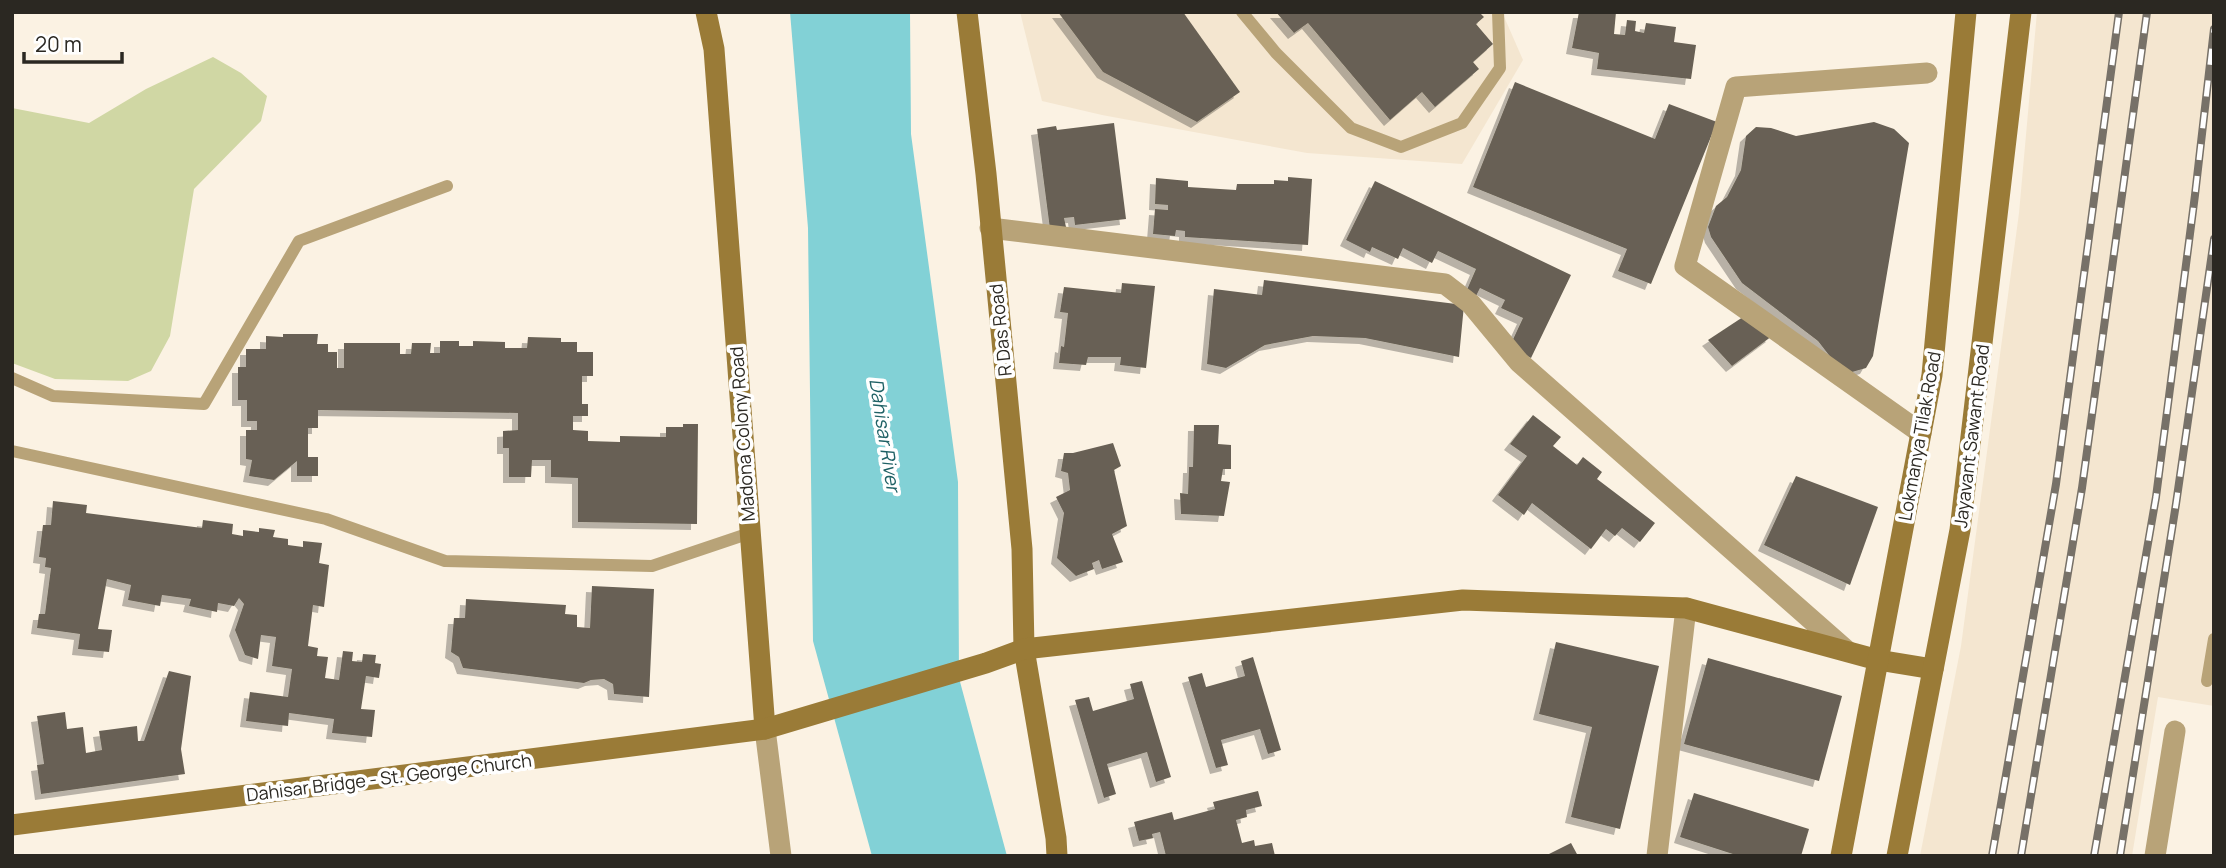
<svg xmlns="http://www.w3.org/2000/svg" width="2226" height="868" font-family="Manrope,sans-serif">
	<defs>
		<filter id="shadow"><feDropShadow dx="-6" dy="6" stdDeviation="0" flood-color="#0004"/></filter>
	</defs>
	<rect width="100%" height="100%" fill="#fbf2e3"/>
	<!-- built -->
	<g fill="#f4e6d0">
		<path d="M1020,12h482l21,48 -61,104 -155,-11 -205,-38 -60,-14z"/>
		<path d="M2037,12h177v694l-56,-9 -26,159h-212l41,-210 58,-433z"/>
	</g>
	<!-- green -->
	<path fill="#d0d7a4" d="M213,57l28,16 26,23 -6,25 -67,68 -24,147 -19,35 -23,10 -73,-2 -43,-16v-255l77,15 57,-34z"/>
	<!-- water -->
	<path fill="#82d1d6" d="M790,12h120l1,122 47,348 1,196 48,178h-135l-59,-215 -5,-413z"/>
	<!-- building -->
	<g fill="#686154" filter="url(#shadow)">
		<path d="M1058,12h125l57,80 -43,30 -94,-50z"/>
		<path d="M1276,12h203l5,5 -8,7 17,20 -20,18 6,7 -44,38 -13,-15 -32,28 -82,-97 -14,10z"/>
		<path d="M1579,12h37l-2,22 11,1 2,-15 9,1 -1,10 9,2 2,-10 30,4 -2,15 22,3 -5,34 -94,-10 2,-16 -27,-5z"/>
		<path d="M1515,82l140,57 14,-35 48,18 -66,162 -33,-13 9,-22 -154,-62z"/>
		<path d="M1874,122l20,7 15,14 -36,213 -7,12 -14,4 -13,-4 -21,-27 -76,-58 -31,-46 -3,-10 8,-21 11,-9 14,-27 5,-34 10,-9 15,1 25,8z"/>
		<path d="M1114,123l12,96 -51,6 -1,-8 -10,1 2,9 -16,2 -13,-100 19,-3 1,4z"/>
		<path d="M1288,177l24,2 -4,66 -123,-8v-6l-9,-1 -1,6 -22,-2 2,-25 13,1v-5l-13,-1 1,-26 32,3v6l48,3 1,-6h37v-4l14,1z"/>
		<path d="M1375,181l196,94 -40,83 -22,-10 14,-30 -22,-10 4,-8 -25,-12 -4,8 -10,-4 10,-23 -38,-18 -6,12 -29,-15 -5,11 -26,-12 -2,5 -24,-12z"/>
		<path d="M1264,280l200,25 -5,52 -94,-19 -52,-2 -48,9 -39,23 -19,-4 7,-75 48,6z"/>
		<path d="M1122,283l33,3 -9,82 -26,-3 1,-8h-33l-2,8 -27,-2 2,-17 3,1 4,-34 -8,-1 4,-25 57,6z"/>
		<path d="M1746,315l26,21 -40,30 -24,-26z"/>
		<path d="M283,334h35l-1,10h11v8h9v16h7v-25h56v11h11l1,-11h19l-1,10h10v-12h19v5h14v-5l32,1v6h22l1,-11 33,1v4h16v10h16v24h-11v28h6v12h-15v14l15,1v10l32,1v-6l46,1v-10h17v-3h15l-1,100 -119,-2v-44l-27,-1v-17h-19l-1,17h-22v-29h-6v-17l15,-1v-17l-200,-3v18h-10v29h10v19h-21v-15l-23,19 -25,-4 3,-16 -6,-1v-29h11v-9h-10v-21h-9v-33h8v-18h20v-13l17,1z"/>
		<path d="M1533,415l28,22 -8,9 24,19 6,-8 19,15 -5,7 58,44 -15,19 -18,-14 -7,8 -9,-7 -15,20 -59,-46 -8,12 -26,-20 29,-39 -17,-12z"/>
		<path d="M1194,425h25l-1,19 13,1v24h-8l-2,12 9,1 -6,34 -43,-2 -1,-21 8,1 1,-27h4z"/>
		<path d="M1113,443l8,23 -7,4 13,56 -15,8 11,28 -21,7 -3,-9 -7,3 2,6 -18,7 -19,-18 7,-45 -8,-16 14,-7 -2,-17 -7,-2 3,-18h9z"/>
		<path d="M1796,476l82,31 -28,78 -86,-40z"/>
		<path d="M53,501l34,4 -1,8 116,15 1,-8 30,4 -1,10 11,2v-6l16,2v-4l16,2 -2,7 15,2v6l15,2v-6l19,2 -3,20 10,2 -5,42 -11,-2 -5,41 10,2 -1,8 11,1 -3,21 14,2 4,-29 10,1 -1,9 10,1 1,-8 13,1 -1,8 6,1 -2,14 -13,-2 -5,33 14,1 -3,27 -40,-4 2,-14 -45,-6 -1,13 -42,-5 4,-29 38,5 4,-28 -20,-3 4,-29 -15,-2 -3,24 -13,-4 -10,-25 9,-26 -5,-6 -5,8 -16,-3 -1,9 -28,-6 2,-7 -29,-4 -2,11 -32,-6 3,-15 -24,-6 -9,50 14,1 -3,22 -31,-3 2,-15 -43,-6 2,-14h6l6,-46 -6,-1 1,-9 -7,-1 4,-32h8z"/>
		<path d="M592,586l62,3 -5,108 -35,-3 -1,-10 -9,-5 -13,1 -7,3 -121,-15 -4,-11 -8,-5 3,-34h11l1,-19 100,6 -1,9 12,1v12l13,1z"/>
		<path d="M1556,642l103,24 -39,163 -49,-12 21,-90 -53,-13z"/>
		<path d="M1253,657l28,93 -13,4 -8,-25 -39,11 7,25 -12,3 -28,-91 14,-4 4,14 39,-11 -4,-15z"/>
		<path d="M1708,658l134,38 -23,85 -135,-37z"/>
		<path d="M169,671l22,5 -10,73 4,25 -144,20 -4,-29 7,-1 -7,-48 28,-4 2,17 16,-2 3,26 16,-3 -3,-19 38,-5 1,15h6z"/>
		<path d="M1142,681l29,96 -15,5 -9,-30 -40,12 9,30 -12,4 -29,-98 14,-3 4,14 41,-12 -4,-15z"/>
		<path d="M1258,791l4,15 -16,4 1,7 -11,3 6,23 12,-3 1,6 17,-3 3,13h-109l-6,-24 -8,2 1,4 -14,3 -5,-19 38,-10 2,8 41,-11 -2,-7z"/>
		<path d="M1694,793l115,36 -8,27h-62l-59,-19z"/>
		<path d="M1571,843l7,13h-33z"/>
	</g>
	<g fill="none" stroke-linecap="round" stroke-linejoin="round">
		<!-- lane -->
		<g stroke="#b8a378" stroke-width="12">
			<path d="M1242,12l34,41 75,75 50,19 61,-24 38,-55 -2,-56"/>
			<path d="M12,378l41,18 151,8 95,-163 148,-55"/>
			<path d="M12,451l314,68 119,42 207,5 98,-33"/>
			<path d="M2207,681l7,-42"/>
		</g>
		<!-- street -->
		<g stroke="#b8a378" stroke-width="21">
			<path d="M990,228l455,56 26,20 48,58 328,289"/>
			<path d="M1921,433l-236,-167 51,-179 191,-14"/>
			<path d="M765,729l16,127"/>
			<path d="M1657,856l29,-248"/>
			<path d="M2155,856l20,-125"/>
		</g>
		<!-- secondary -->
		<g stroke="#9a7b37" stroke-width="21">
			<path d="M706,12l8,37 51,680"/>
			<path d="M967,12l19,162 36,375 2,100 32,189 1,18"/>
			<path d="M12,825l753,-96 221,-66 38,-14 439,-49 223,8 192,52 55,9"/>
			<path d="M1841,856l91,-481 34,-363"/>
			<path d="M1897,856l63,-326 61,-518"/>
		</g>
		<defs>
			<g id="rail">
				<path d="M1992,856l64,-372 63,-472"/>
				<path d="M2021,856l61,-368 65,-476"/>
				<path d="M2094,856l62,-359 39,-302 19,-166"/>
				<path d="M2120,856l56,-352 38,-265"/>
			</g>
		</defs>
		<!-- rail casing -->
		<use href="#rail" stroke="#777168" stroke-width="8"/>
		<!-- rail -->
		<use href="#rail" stroke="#fff" stroke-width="5" stroke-dasharray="16" stroke-linecap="butt"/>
	</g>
	<g text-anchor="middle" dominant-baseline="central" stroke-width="7" stroke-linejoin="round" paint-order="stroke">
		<!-- street labels -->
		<g font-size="18" fill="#2b2822" stroke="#fff">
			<text transform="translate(1000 330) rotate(-96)">R Das Road</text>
			<text transform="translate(742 434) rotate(-94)">Madona Colony Road</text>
			<text transform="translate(1919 436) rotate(-80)">Lokmanya Tilak Road</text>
			<text transform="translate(1971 436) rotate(-83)">Jayavant Sawant Road</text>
			<text transform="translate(389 777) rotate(-7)">Dahisar Bridge - St. George Church</text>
		</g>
		<!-- water labels -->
		<g font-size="19" font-style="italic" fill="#1f6165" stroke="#fff">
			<text transform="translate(885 435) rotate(81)">Dahisar River</text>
		</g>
	</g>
	<!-- border -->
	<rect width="2226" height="868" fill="none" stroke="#2b2822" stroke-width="28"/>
	<!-- scale -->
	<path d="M24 52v10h98v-10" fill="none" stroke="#2b2822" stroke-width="3.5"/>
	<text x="35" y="52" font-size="21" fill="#2b2822" stroke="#ffffff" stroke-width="5" paint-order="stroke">20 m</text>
</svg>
